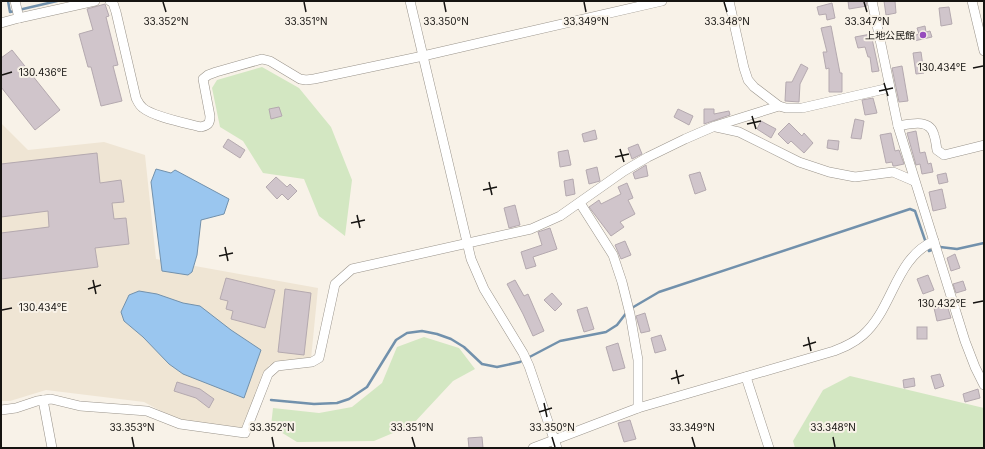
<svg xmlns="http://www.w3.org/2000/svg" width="985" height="449" font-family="Inter,'Noto Sans JP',sans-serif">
	<rect width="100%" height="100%" fill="#f8f2e8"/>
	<!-- built -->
	<path fill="#efe5d4" d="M1,123l27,27 76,-8 41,13 11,104 162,29 -7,71 -42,6 -25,64 -66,-9 -34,-18 -98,-12 -36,11h-9z"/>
	<!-- green -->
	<g fill="#d3e7c2">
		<path d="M262,67l37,21 32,39 21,53 -7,56 -26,-20 -15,-37 -41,-6 -20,-32 -23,-14 -8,-39 5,-8z"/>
		<path d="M424,337l35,11 16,21 -22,12 -41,44 -38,16 -77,1 -26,-16 2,-18 46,5 33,-6 30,-24 15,-36z"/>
		<path d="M850,376l134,32v40h-189l-2,-7 30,-51z"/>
	</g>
	<!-- water -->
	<g fill="#9ac6ef" stroke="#7291ac">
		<path d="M156,169l15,4 4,-3 54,29 -5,15 -23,6 -4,35 -5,17 -4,3 -26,-4 -11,-89z"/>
		<path d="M139,291l18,3 26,9 17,3 31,24 30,20 -17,48 -61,-24 -14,-10 -26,-27 -19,-16 -3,-9 8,-17z"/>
	</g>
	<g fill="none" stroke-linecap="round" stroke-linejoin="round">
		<!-- stream -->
		<g stroke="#7291ac" stroke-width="2.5">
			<path d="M8,1l2,11 47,-11"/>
			<path d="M928,248l1,3 11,-4 17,2 27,-6"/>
			<path d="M630,309l29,-17 251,-83 5,2 11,32"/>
			<path d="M271,400l43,4 23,-1 12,-4 18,-12 29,-47 11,-7 15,-2 15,3 14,5 13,8 18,17 15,3 23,-5 40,-21 46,-9 11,-7 10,-13"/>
		</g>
	</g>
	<!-- building -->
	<g fill="#d0c5cb" stroke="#b4a9af">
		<path d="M848,1h18l1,5 -18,3z"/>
		<path d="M884,1h11l1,12 -10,2z"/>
		<path d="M832,3l3,15 -8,2 -1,-6 -7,1 -2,-8z"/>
		<path d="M105,4l4,12 -3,1 12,48 -5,1 9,35 -21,5 -10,-39h-3l-9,-33 14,-4 -6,-21z"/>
		<path d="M949,7l3,17 -11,2 -2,-18z"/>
		<path d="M831,26l9,47h2v19h-13v-24l-3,1 -3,-17h4l-6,-24z"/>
		<path d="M925,26l1,6 4,-1 2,6 -18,4 -2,-5 7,-2 -2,-6z"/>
		<path d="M871,34l8,37 -7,1 -2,-15h-2l-3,-10 -7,1 -3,-11z"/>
		<path d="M12,50l48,60 -25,20 -34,-43v-29z"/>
		<path d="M921,52l3,21 -8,1 -3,-21z"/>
		<path d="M801,64l7,4 -8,16 -1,18 -14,-1 1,-19h6z"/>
		<path d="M902,66l6,35 -9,1 -7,-34z"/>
		<path d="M873,98l4,15 -12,2 -3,-15z"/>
		<path d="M279,107l3,9 -11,3 -2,-10z"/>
		<path d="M678,109l15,7 -4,9 -15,-8z"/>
		<path d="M704,109h10v5l15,-3 1,4 -26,9z"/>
		<path d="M855,119l9,2 -3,18 -10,-1z"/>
		<path d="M761,121l15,8 -5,9 -14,-9z"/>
		<path d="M789,123l13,13 2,-3 9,10 -9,10 -13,-12 -3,3 -10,-10z"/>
		<path d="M595,130l2,9 -13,3 -2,-8z"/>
		<path d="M916,131l4,22 5,-1 3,12 3,-1 2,9 -11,2 -2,-10 -4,1 -9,-32z"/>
		<path d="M891,133l4,18 4,-1 5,14 -9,2h-2l-1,-4 -6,1 -6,-28z"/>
		<path d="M228,139l17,11 -5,8 -17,-11z"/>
		<path d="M828,140l11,1 -1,9 -11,-2z"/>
		<path d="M638,144l4,10 -10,5 -4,-11z"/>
		<path d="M568,150l3,15 -11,2 -2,-15z"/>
		<path d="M97,153l3,30 21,-3 3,22 -12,1 2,16 12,-1 3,26 -34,4 3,19 -97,12v-46l48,-6 -1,-16 -47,6v-53z"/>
		<path d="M646,165l2,11 -13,3 -2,-6z"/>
		<path d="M597,167l3,14 -11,3 -3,-14z"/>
		<path d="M700,172l6,18 -11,4 -6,-19z"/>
		<path d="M946,173l2,9 -9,2 -2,-9z"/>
		<path d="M276,177l11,10 3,-3 7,7 -9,9 -6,-6 -5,5 -11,-12z"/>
		<path d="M573,179l2,15 -9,2 -2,-15z"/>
		<path d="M627,183l6,15 -5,2 7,14 -15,8 4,5 -13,9 -22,-29 10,-7 2,4 20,-10 -3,-7z"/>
		<path d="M942,189l4,19 -13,3 -4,-19z"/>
		<path d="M515,205l5,20 -11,3 -5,-20z"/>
		<path d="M550,228l7,21 -24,8 3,9 -10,3 -5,-17 21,-7 -4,-13z"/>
		<path d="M625,241l6,14 -10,4 -6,-14z"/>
		<path d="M955,254l5,14 -9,3 -4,-13z"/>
		<path d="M928,275l6,15 -11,4 -6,-15z"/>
		<path d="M226,278l49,12 -10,38 -34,-9 2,-8 -7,-2 2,-8 -8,-2z"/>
		<path d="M515,280l9,16 4,-2 16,37 -11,5 -10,-22 -16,-30z"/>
		<path d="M963,281l3,9 -10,3 -3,-9z"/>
		<path d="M285,289l26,4 -7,62 -26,-3z"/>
		<path d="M552,293l10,11 -7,7 -11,-11z"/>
		<path d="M947,305l4,13 -14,3 -3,-13z"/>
		<path d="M587,307l7,22 -10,3 -7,-22z"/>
		<path d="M645,313l5,18 -9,2 -5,-17z"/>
		<rect x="917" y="327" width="10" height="12"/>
		<path d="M661,335l5,15 -11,3 -4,-15z"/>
		<path d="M618,343l7,25 -12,3 -7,-24z"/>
		<path d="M940,374l4,12 -9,3 -4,-13z"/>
		<path d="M914,378l1,8 -11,2 -1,-8z"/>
		<path d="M177,382l23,7 14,10 -5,9 -13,-10 -22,-7z"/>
		<path d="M978,389l2,9 -15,4 -2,-8z"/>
		<path d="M630,420l6,19 -12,3 -6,-19z"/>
		<path d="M482,437l1,11h-14l-1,-10z"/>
	</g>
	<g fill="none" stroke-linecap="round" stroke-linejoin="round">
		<defs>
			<g id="street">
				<path d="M15,1l4,17"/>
				<path d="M110,1l3,2 3,9 20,86c2,4 3,7 7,10 11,9 43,15 58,19 7,-2 9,-3 9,-11l-7,-37 5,-4 8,-3 46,-13 8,2 30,18 6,1 8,-1 109,-23 239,-55"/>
				<path d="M410,1l61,258 13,30 39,64 6,13 28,82"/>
				<path d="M729,1l15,67 4,12 6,7 25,19 7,2h16l87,-20"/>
				<path d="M872,1l26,125 67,215 10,26 9,18"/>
				<path d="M972,1l12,50"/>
				<path d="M1,23l18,-5 76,-17"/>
				<path d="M898,126c12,-2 32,-8 36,9 2,5 2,10 3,15l7,5 40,-10"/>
				<path d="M716,127l23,5 60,30 30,10 26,5 38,-5 21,9"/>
				<path d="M580,203l33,52 9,27 8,32 8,46v48"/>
				<path d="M746,377l23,71"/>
				<path d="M43,400l9,48"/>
				<path d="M1,410l15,-2 21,-7 14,-2 29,7 67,5 33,13 65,9 23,-59 9,-8 35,-4 7,-4 16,-74 17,-15 179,-40 29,-13 64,-45 24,-14 37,-18 30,-13 64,-20"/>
				<path d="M533,448l105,-40 196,-57c10,-4 20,-8 29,-16 30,-26 32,-77 71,-94"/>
			</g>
		</defs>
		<!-- street casing -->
		<use href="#street" stroke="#9a948b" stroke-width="10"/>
		<!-- street -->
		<use href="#street" stroke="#fff" stroke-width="9"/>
	</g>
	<!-- ticks -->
	<path fill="none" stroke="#161411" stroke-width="1.5" d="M163,2l3,10M304,2l2,10M444,2l2,10M584,2l2,10M724,2l3,10M864,2l3,10M973,68l10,-2M2,75l10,-3M884,83l4,13M879,91l14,-3M752,116l4,13M747,124l14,-3M620,149l4,13M615,157l14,-3M489,182l3,13M483,190l14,-3M357,215l3,13M351,223l14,-3M225,247l3,14M219,256l14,-3M93,280l3,14M88,289l13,-4M973,303l10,-2M2,310l10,-2M808,337l3,14M803,346l13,-4M676,370l3,14M671,379l13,-4M544,403l3,14M539,412l13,-4M132,437l2,10M272,437l2,10M412,437l3,10M552,437l3,10M692,437l3,10M833,437l2,10"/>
	<!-- markers -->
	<circle fill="#964bbd" stroke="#f8f2e8" stroke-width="1.5" cx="923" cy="35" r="4"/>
	<g text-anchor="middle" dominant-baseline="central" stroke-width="4" stroke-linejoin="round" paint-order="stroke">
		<!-- poi labels -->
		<g font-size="10" fill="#161411" stroke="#f8f2e8" text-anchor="end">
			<text x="915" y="35">上地公民館</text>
		</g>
	</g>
	<g font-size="10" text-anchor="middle" fill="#161411" stroke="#f8f2e8" stroke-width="4" stroke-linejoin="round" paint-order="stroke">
		<text x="166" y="25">33.352°N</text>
		<text x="306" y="25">33.351°N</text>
		<text x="446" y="25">33.350°N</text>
		<text x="586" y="25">33.349°N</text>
		<text x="727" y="25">33.348°N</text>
		<text x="867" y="25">33.347°N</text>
		<text x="942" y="71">130.434°E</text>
		<text x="43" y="76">130.436°E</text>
		<text x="942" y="307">130.432°E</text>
		<text x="43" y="311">130.434°E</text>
		<text x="132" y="431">33.353°N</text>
		<text x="272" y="431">33.352°N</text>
		<text x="412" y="431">33.351°N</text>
		<text x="552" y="431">33.350°N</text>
		<text x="692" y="431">33.349°N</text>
		<text x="833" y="431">33.348°N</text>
	</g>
	<!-- border -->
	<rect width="985" height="449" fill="none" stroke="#161411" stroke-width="4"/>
</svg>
